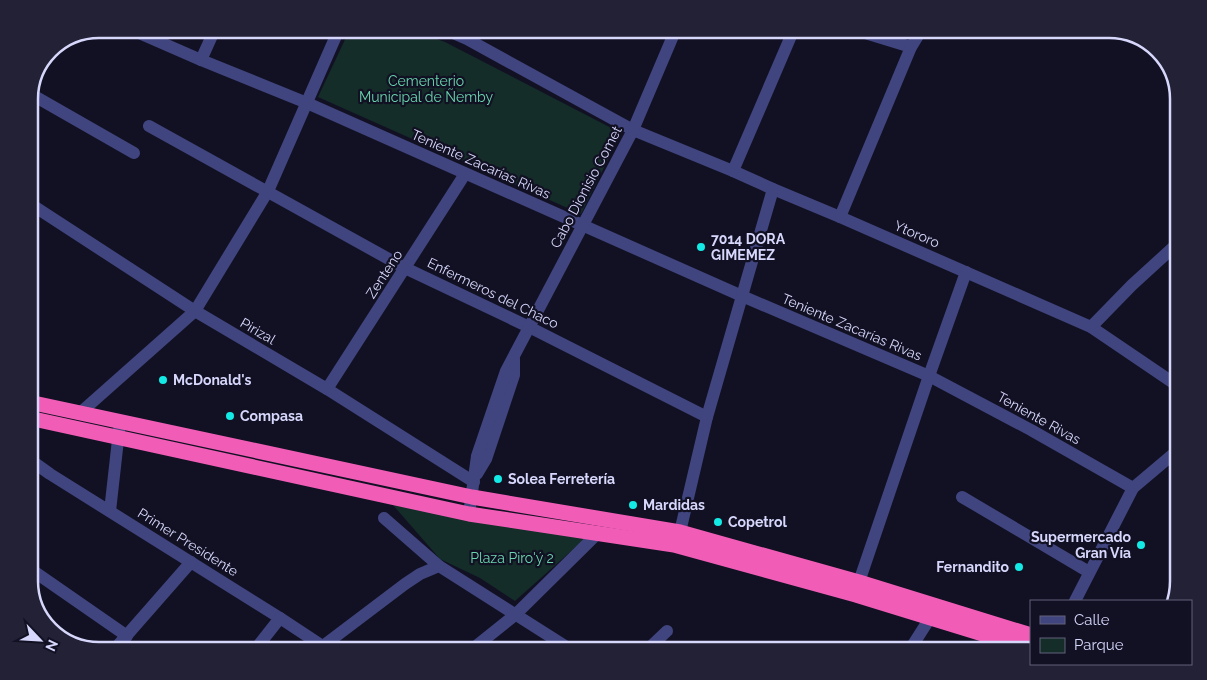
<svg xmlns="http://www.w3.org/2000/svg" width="1207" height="680" font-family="Raleway,sans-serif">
	<rect width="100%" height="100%" fill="#121124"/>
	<!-- green -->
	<g fill="#142d29">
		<path d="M350,29h59l36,13 176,91 -40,81 -263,-117z"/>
		<path d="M393,505l195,31 -73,65 -35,-23 -40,-19z"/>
	</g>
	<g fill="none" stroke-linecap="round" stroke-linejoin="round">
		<!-- minor -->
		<g stroke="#40457f" stroke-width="12">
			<path d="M130,29l71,31 106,43 435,193 187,80 102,54 102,58"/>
			<path d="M444,29l23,10 166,91 100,41 40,18 67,28 251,110 87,59"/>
			<path d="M852,29l59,18"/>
			<path d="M201,60l14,-31"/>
			<path d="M29,93l105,60"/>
			<path d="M149,126l256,142 124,59 178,90"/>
			<path d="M733,171l61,-142"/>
			<path d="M29,203l166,108 132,78 147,93"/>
			<path d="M840,217l71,-170 11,-18"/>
			<path d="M1091,327l41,-42 46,-42"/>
			<path d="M327,389l138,-215"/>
			<path d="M80,413l115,-102 73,-120 71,-162"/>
			<path d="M29,459l21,15 230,144 50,33"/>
			<path d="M477,474l9,-15 28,-84v-16"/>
			<path d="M962,497l127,75"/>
			<path d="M110,511l10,-89"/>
			<path d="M469,514l8,-58 29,-85 127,-241 43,-101"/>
			<path d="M384,518l55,48 134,85"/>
			<path d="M680,532l27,-115 66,-228"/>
			<path d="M29,568l98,68"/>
			<path d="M859,582l70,-206 37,-104"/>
			<path d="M1075,601l58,-113 45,-38"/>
			<path d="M323,646l82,-62 15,-10 19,-8"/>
			<path d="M113,651l78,-89"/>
			<path d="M254,651l26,-33"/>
			<path d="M470,651l45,-36 83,-82"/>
			<path d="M646,651l21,-20"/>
			<path d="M909,651l21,-33"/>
		</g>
		<!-- highway -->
		<g stroke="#f15db6" stroke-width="15">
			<path d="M29,402l443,95 208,35 179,50 172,53"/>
			<path d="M29,418l440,96 205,31 182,50 175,54"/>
		</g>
	</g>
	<!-- markers -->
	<g fill="#14eae5" stroke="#121124" stroke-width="2">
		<circle cx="701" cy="247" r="5"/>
		<circle cx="163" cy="380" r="5"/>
		<circle cx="230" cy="416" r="5"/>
		<circle cx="498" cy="479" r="5"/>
		<circle cx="633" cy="505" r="5"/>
		<circle cx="718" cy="522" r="5"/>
		<circle cx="1141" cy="545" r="5"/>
		<circle cx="1019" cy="567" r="5"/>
	</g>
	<g text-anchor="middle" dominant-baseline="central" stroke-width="4.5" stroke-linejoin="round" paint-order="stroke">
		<!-- park labels -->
		<g font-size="14" fill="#69d6ad" stroke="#121124">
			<text x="426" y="81">Cementerio<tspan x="426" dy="16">Municipal de Ñemby</tspan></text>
			<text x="512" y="558">Plaza Piro'ý 2</text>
		</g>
		<!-- street labels -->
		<g font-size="14" fill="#d7d7fc" stroke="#121124">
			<text transform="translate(481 164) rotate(24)">Teniente Zacarías Rivas</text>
			<text transform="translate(586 187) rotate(-62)">Cabo Dionisio Comet</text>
			<text transform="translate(917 234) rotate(23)">Ytororo</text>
			<text transform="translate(384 274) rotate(-57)">Zenteno</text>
			<text transform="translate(493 293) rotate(26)">Enfermeros del Chaco</text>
			<text transform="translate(852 327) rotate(23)">Teniente Zacarías Rivas</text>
			<text transform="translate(258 331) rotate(30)">Pirizal</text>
			<text transform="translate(1039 418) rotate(29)">Teniente Rivas</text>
			<text transform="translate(188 542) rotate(32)">Primer Presidente</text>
		</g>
		<!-- poi labels -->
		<g font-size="14" font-weight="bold" fill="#d7d7fc" stroke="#121124" text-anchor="start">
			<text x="711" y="239">7014 DORA<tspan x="711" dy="16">GIMEMEZ</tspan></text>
			<text x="173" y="380">McDonald's</text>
			<text x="240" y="416">Compasa</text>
			<text x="508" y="479">Solea Ferretería</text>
			<text x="643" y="505">Mardidas</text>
			<text x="728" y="522">Copetrol</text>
			<text x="1131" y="537" text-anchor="end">Supermercado<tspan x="1131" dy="16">Gran Vía</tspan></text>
			<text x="1009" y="567" text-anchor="end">Fernandito</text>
		</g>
	</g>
	<!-- crop -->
	<path d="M0 0H1207V680H0ZM99 38H1109A61 61 0 0 1 1170 99V581A61 61 0 0 1 1109 642H99A61 61 0 0 1 38 581V99A61 61 0 0 1 99 38Z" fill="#222135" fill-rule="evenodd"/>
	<path fill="none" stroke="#d7d7fc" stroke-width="2.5" d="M99 38H1109A61 61 0 0 1 1170 99V581A61 61 0 0 1 1109 642H99A61 61 0 0 1 38 581V99A61 61 0 0 1 99 38Z"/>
	<!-- legend -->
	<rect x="1030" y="600" width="162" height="65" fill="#121124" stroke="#61607a"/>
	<rect x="1040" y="616" width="25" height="8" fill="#40457f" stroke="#61607a"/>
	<text x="1074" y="625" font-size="15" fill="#d7d7fc">Calle</text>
	<rect x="1040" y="638" width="25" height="15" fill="#142d29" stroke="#61607a"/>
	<text x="1074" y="650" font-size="15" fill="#d7d7fc">Parque</text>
	<!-- north arrow -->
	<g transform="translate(40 640) rotate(115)" stroke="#121124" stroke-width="4" paint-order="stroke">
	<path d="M0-4L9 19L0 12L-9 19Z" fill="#d7d7fc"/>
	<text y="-8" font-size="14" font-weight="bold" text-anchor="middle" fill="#d7d7fc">N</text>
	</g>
</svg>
